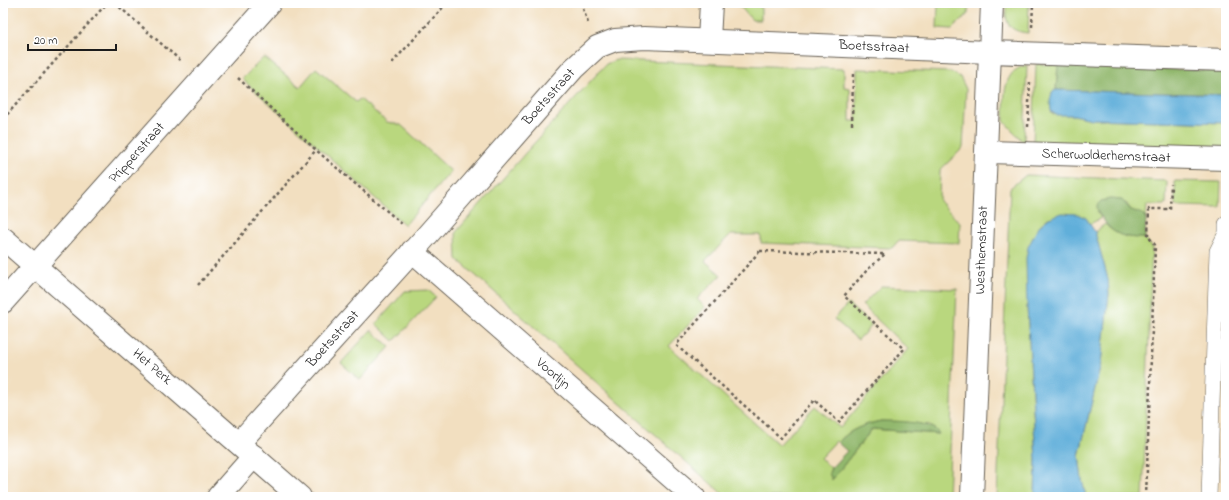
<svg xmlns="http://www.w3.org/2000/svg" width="1229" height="500" font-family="'Indie Flower',sans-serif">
	<rect width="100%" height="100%" fill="#fff"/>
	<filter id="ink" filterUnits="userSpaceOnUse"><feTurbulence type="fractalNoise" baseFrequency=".025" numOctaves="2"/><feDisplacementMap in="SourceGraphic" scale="8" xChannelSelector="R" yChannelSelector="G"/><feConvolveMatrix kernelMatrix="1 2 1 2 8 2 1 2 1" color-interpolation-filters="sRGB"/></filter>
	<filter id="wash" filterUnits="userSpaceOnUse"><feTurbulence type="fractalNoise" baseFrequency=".012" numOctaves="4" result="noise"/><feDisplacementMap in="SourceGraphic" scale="16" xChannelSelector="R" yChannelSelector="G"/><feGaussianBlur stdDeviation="0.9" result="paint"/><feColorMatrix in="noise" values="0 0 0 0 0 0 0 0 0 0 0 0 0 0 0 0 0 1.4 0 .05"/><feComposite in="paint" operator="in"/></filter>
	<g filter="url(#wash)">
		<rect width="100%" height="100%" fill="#f2dfc0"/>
		<!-- green -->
		<g fill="#b9d77e" stroke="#6a7a4d" fill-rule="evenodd">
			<path d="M737,3h24v17h-9z"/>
			<path d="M938,3h31l-1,11 -16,15 -15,-1z"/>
			<path d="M1006,3h23l-1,30c-21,-2 -23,-11 -22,-30z"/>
			<path d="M264,57l36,30 16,-19 40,34 4,-3 27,23 14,3 50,46 -46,54 -163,-146z"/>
			<path d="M616,60l228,9v18l6,1v33h6l1,-52 94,3 9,5 6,12 -3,59 -23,22 -1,31 21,22 -1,20 -61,-2 -6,7 -131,-5v-8h-31l-25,26 16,14 -24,24 8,8 -36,39 110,99 36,-39 25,22 68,-79 -46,-44 19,-19 76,3 -9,208h-222l-269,-238 -1,-27 72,-82 78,-86zM881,421l49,4 9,9 -67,-5 -40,51 -3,-7 2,-5 -11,-10 16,-17 2,2c10,-13 26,-18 43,-22z"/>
			<path d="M1036,64l22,1 -2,25 -4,2 -1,19 2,3 21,1 18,4 134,4v28l-193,-8z"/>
			<path d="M1027,65l-3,78 -20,-22v-3c1,-21 -3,-47 23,-53z"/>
			<path d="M1026,175l141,6 -1,24h-19l-1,14 -3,-5 -12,-4 -5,-7 -29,9 4,6 -11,6 -4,-6h-38l-9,8 -12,81 9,153 -1,37h-38l13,-309z"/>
			<path d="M1175,181l46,1 -1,25 -45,-1z"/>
			<path d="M1105,224c11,12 24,14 40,14l7,9 -9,250h-57l-4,-17 -3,-24 22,-93 8,-69 -1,-15 -13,-47z"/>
			<path d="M428,290l8,7 -42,44 -18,-17 29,-33z"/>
			<path d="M848,304l24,21 -14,15 -24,-21z"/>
			<path d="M371,330l19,17 -30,33 -19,-17z"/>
		</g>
		<!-- forest -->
		<g fill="#92b86d" stroke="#576a44">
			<path d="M1058,65l168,6v24l-170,-5z"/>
			<path d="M1110,199l12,1 9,10 12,4 3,5 -1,19c-19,0 -32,-2 -42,-19 -4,-5 -6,-7 -6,-14l4,-4z"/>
			<path d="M881,421c13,0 53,0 58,13l-67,-5 -40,51 -3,-7 2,-5 16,-17 -9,-8c10,-13 27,-19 43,-22z"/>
		</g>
		<!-- water -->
		<g fill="#60afda" stroke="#3e667b">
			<path d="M1056,90l170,5v28l-134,-4 -18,-4h-18l-5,-4 -1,-10 2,-9z"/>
			<path d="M1062,213l15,1 9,4 9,14 13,47 1,15 -8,69 -22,93 3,24 4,17h-51l1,-37 -9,-153 -1,-49 2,-11 11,-21 10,-8z"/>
		</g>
	</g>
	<g filter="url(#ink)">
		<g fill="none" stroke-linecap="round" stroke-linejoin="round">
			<defs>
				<path id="service" d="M1209,497l8,-246 9,-18v-9"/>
				<g id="minor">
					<path d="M709,40l2,-37"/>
					<path d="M987,152l239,7"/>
					<path d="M3,238l297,259"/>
					<path d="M412,251l282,246"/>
					<path d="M3,302l267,-299"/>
					<path d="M239,443l183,-202 151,-172 24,-22 18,-7 29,-2 346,14 236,8"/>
					<path d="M218,497l36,-41"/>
				</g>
				<path id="tertiary" d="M972,497l20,-494"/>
			</defs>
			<!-- service casing -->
			<use href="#service" stroke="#676055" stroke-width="16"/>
			<!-- minor casing -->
			<use href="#minor" stroke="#676055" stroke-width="24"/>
			<!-- tertiary casing -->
			<use href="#tertiary" stroke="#676055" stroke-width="24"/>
			<!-- path -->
			<g stroke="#676055" stroke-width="2.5" stroke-dasharray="3 3" stroke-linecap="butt">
				<path d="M115,3l67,59"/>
				<path d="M581,3l7,20"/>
				<path d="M1032,27l1,-24"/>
				<path d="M392,63l55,-60"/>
				<path d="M238,78l78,72 86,74"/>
				<path d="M3,119l104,-116"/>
				<path d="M852,125l1,-52"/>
				<path d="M1028,127l2,-47"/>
				<path d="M760,251l125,3 -17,15 -24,27 60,53 -65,73 -25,-22 -33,38 -105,-93z"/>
				<path d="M198,285l118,-135"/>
				<path d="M1146,497l9,-252 -7,-9 1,-27h21l1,-25"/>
			</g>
			<!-- service -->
			<use href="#service" stroke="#fff" stroke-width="15"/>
			<!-- minor -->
			<use href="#minor" stroke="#fff" stroke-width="22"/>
			<!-- tertiary -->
			<use href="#tertiary" stroke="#fff" stroke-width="22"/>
		</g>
	</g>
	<g text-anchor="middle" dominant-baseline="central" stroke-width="3" stroke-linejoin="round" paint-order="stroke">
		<!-- street labels -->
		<g font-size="14" fill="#1c1c1c" stroke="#fff">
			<text transform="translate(874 47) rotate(3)">Boetsstraat</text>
			<text transform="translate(549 97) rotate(-48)">Boetsstraat</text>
			<text transform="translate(137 153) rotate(-48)">Pripperstraat</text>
			<text transform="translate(1106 156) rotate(2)">Scherwolderhemstraat</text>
			<text transform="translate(982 250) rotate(-88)">Westhemstraat</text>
			<text transform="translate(333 339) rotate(-48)">Boetsstraat</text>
			<text transform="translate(152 367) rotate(41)">Het Perk</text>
			<text transform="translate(553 374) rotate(41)">Voorlijn</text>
		</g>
	</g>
	<!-- margin -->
	<rect width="1229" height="500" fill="none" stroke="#fff" stroke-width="16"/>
	<!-- scale -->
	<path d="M28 44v6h88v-6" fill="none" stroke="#1c1c1c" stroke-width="2"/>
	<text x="34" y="44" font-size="12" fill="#1c1c1c" stroke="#ffffff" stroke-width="3" paint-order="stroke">20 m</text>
</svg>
